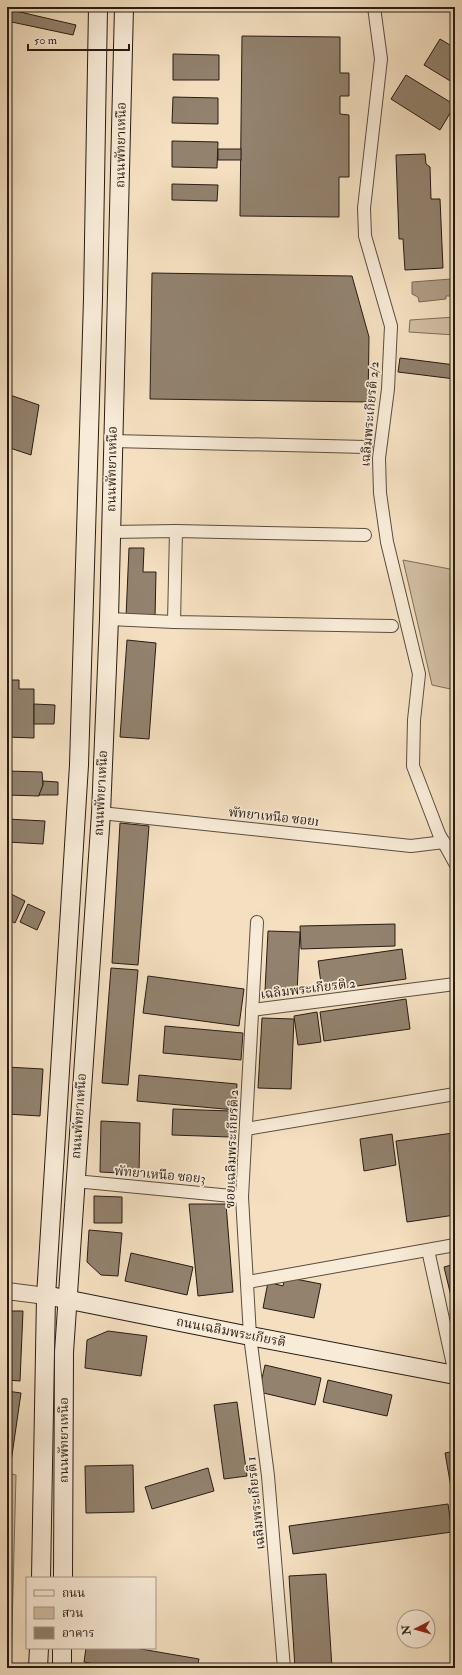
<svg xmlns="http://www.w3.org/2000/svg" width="462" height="1675" font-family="'IM FELL Double Pica','Noto Serif Thai',serif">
	<rect width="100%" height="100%" fill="#f4e0c1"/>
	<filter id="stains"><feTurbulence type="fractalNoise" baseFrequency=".005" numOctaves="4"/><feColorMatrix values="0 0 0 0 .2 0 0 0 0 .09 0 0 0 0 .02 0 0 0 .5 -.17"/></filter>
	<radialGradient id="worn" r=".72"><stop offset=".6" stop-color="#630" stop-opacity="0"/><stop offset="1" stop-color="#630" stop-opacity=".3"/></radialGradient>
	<!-- green -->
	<g fill="#d1bfa4" stroke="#7c6e5c">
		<path d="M455,317v18l-46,-3 1,-12z"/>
		<path d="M403,560l52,10v120l-23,-5z"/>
		<path d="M7,1473l9,2 -5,193h-4z"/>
	</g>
	<!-- water -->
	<path fill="#af9d86" stroke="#796958" d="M451,279v4h4v7h-3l-1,6h-5v3l-27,3 -1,-5 -6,-3v-12z"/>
	<!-- building -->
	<g fill="#92826e" stroke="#281c14">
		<path d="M7,9l69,16 -3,10 -66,-14z"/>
		<path d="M242,36l98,1v36h9v23h-9v18l9,1v62h-10v40l-99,-1z"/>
		<path d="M440,39l15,9v29l-3,5 -28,-17z"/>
		<path d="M173,54l46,1v25h-46z"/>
		<path d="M406,75l49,30 -15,25 -49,-31z"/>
		<path d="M173,97l45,1v26l-46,-1z"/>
		<path d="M172,141l46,1 -1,26 -45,-1z"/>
		<rect x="218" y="149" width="23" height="11"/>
		<path d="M425,154l1,10 4,3 1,32h9l3,69 -38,2 -2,-31h-4l-3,-84z"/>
		<path d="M172,184l46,1 -1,16 -45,-1z"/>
		<path d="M152,273l200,3 17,61 -1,65 -218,-3z"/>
		<path d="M400,358l55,7v14l-57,-7z"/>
		<path d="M7,394l32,11 -8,50 -24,-8z"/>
		<path d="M129,548h15l-1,24h13l-1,46 -29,-1z"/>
		<path d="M127,640l29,3 -7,96 -29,-2z"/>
		<path d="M7,680h12v9h15v49l-27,-1z"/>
		<path d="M34,704l21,1 -1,19h-20z"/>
		<path d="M7,771l35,1 1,13 -4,11 -32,-1z"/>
		<path d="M43,781l15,1v13h-19l4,-10z"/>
		<path d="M7,819l38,2 -2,23 -36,-2z"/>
		<path d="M120,823l29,3 -11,139 -26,-2z"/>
		<path d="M7,892l18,9 -10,22 -8,-4z"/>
		<path d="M28,904l17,8 -8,18 -17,-8z"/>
		<path d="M395,924v22l-94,3 -1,-23z"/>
		<path d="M268,931l32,1 -3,61 -32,-2z"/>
		<path d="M402,949l4,30 -84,12 -4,-30z"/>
		<path d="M111,968l27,2 -10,115 -26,-2z"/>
		<path d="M148,976l96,13 -5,37 -96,-13z"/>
		<path d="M406,999l4,30 -86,12 -4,-29z"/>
		<path d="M317,1012l4,30 -23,3 -4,-29z"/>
		<path d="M262,1018l32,1 -3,70 -33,-1z"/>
		<path d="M165,1026l78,7 -2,27 -78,-7z"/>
		<path d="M7,1067l36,2 -3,47 -33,-2z"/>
		<path d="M139,1075l98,9 -2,26 -98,-9z"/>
		<path d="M173,1109l58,2 -1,26 -58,-2z"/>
		<path d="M101,1121l39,2 -1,51 -39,-2z"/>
		<path d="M453,1133l2,16v66l-48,7 -11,-81z"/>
		<path d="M392,1134l4,31 -32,6 -4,-32z"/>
		<path d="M94,1196l28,1v26h-28z"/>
		<path d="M189,1204h37l7,88 -35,4z"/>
		<path d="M89,1230l33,3 -4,43 -17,-1 -14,-13z"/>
		<path d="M131,1253l62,14 -6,28 -62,-14z"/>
		<path d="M455,1264v49l-11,-46z"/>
		<path d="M285,1277l36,7 -7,34 -51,-10 5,-26 15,4z"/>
		<path d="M7,1311h16l-3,70 -13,-1z"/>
		<path d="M108,1331l39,5 -6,40 -56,-8 2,-28z"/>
		<path d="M265,1365l56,13 -6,27 -56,-13z"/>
		<path d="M328,1380l64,15 -5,21 -64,-14z"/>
		<path d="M7,1391l14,2 -10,69 -4,-1z"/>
		<path d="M237,1402l10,74 -23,3 -10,-74z"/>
		<path d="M455,1451v59l-10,-57z"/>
		<path d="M133,1465l1,47 -48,1 -1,-47z"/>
		<path d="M208,1468l6,23 -62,18 -7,-22z"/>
		<path d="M448,1504l4,28 -159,22 -4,-28z"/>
		<path d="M326,1574l6,94h-37l-6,-92z"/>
		<path d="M86,1648h49l64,11 -2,9h-82l-31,-6z"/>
	</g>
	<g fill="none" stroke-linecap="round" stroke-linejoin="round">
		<defs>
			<g id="minor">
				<path d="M374,7l7,52 -17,149 1,28 26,90 -3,63 -9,69 1,35 7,49 32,132 -5,46 -1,46 26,68 16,29"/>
				<path d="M113,441l253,6"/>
				<path d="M111,532l65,-1 189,4"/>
				<path d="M109,619l65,3 218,4"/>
				<path d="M174,622l2,-91"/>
				<path d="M101,813l310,33 33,-4"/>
				<path d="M257,922l-15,275 8,139 18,140 16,192"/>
				<path d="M252,1010l203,-26"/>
				<path d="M246,1129l209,-35"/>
				<path d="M75,1181l167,16"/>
				<path d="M428,1250l27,124"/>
				<path d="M248,1282l207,-37"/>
			</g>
			<path id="tertiary" d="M7,1291l39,5"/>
			<g id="secondary">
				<path d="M55,1297l195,39 205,39"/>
				<path d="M41,1578l5,-282 33,-531 14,-466 5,-292"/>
				<path d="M63,1578l1,-226 37,-539 8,-194 15,-612"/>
				<path d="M38,1668l1,-20"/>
				<path d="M62,1668v-20"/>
			</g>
		</defs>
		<!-- minor casing -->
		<use href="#minor" stroke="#5b4d3f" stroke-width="14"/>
		<!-- tertiary casing -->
		<use href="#tertiary" stroke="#5b4d3f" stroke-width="18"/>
		<!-- secondary casing -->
		<use href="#secondary" stroke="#281c14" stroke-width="20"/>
		<!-- minor -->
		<use href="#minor" stroke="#f8ebd7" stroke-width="12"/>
		<!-- tertiary -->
		<use href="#tertiary" stroke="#f8ebd7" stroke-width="16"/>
		<!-- secondary -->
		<use href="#secondary" stroke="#f8ebd7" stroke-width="18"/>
	</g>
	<g text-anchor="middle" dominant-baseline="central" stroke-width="3.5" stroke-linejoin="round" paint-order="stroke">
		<!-- street labels -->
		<g font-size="13" fill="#281c14" stroke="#f8ebd7">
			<text transform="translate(121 145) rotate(-89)">ถนนพัทยาเหนือ</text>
			<text transform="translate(370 414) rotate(-85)">เฉลิมพระเกียรติ 2/2</text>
			<text transform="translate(112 469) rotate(-89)">ถนนพัทยาเหนือ</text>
			<text transform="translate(101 793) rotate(-87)">ถนนพัทยาเหนือ</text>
			<text transform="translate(274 817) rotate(6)">พัทยาเหนือ ซอย1</text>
			<text transform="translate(308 989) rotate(-7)">เฉลิมพระเกียรติ 2</text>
			<text transform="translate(79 1116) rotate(-86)">ถนนพัทยาเหนือ</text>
			<text transform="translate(232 1149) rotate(-88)">ซอยเฉลิมพระเกียรติ 2</text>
			<text transform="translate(160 1175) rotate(5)">พัทยาเหนือ ซอย3</text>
			<text transform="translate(231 1332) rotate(11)">ถนนเฉลิมพระเกียรติ</text>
			<text transform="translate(64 1440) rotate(-90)">ถนนพัทยาเหนือ</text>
			<text transform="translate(256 1503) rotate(-96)">เฉลิมพระเกียรติ 1</text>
		</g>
	</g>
	<!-- margin -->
	<rect width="462" height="1675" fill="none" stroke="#f4e0c1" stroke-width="24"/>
	<rect x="8" y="8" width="446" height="1659" fill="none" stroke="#281c14" stroke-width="2"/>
	<rect x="12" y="12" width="438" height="1651" fill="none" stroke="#281c14"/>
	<!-- legend -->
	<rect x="26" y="1577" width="130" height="72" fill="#f8ebd7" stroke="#a59889"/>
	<rect x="34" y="1590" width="20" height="6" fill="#f8ebd7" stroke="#a59889"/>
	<text x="62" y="1597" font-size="12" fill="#281c14">ถนน</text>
	<rect x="34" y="1607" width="20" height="12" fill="#d1bfa4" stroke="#a59889"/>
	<text x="62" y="1617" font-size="12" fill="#281c14">สวน</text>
	<rect x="34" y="1627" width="20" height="12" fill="#92826e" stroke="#a59889"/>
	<text x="62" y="1637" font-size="12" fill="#281c14">อาคาร</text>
	<!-- north arrow -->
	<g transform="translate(416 1629) rotate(264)"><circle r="19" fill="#f8ebd7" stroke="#a59889"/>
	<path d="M0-3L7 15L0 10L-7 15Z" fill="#8f2418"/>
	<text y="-6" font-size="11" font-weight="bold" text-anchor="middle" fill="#281c14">N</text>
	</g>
	<!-- scale -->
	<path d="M28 44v6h101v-6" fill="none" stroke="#281c14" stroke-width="2"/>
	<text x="34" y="44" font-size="12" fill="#281c14" stroke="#f8ebd7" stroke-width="3" paint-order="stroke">50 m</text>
	<rect width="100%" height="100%" filter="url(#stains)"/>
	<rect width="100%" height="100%" fill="url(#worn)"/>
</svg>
